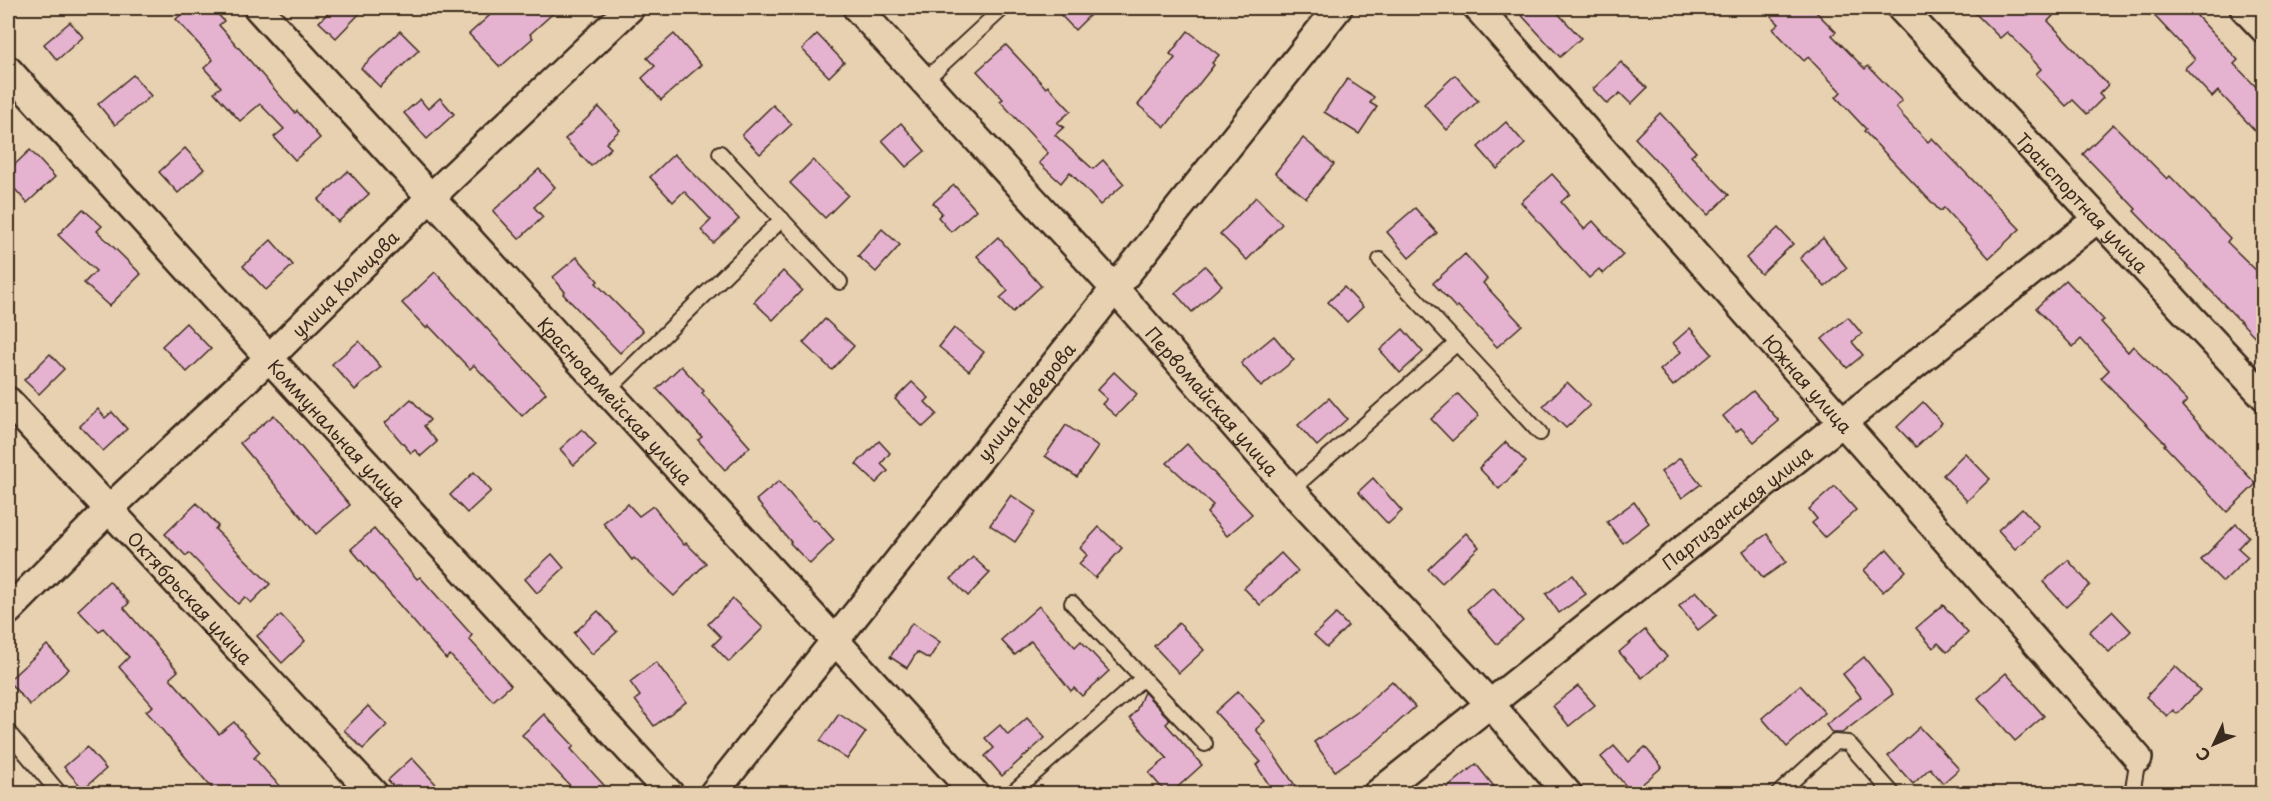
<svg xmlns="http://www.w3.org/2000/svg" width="2271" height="801" font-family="'Playpen Sans',sans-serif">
	<rect width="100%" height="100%" fill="#e8d1b0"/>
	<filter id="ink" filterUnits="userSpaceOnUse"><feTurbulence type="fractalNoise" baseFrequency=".0167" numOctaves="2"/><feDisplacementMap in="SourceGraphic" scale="12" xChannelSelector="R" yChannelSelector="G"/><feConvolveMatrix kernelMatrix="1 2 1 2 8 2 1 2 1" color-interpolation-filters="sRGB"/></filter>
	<g filter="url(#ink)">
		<!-- building -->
		<g fill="#e5b3d0" stroke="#3b2a1e" stroke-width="1.5">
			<path d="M189,8h23l12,13 -5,4 76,88 2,-2 23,27 -25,22 -21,-23 10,-8 -24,-25 -20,17 -26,-29 7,-5 -17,-19 9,-8 -37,-41z"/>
			<path d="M333,8h32l-29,30 -17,-16z"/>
			<path d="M498,8h61l-29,26 3,4 -33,29 -31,-33z"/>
			<path d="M1054,8h43l-22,22z"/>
			<path d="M1515,8h38l28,30 -21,19z"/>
			<path d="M1763,8h49l24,24 -4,3 33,34 3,-3 34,35 -6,6 7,9 25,26 4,-4 88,91 -31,29 -45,-50 -4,3 -76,-80 2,-2 -30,-32 5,-5 -33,-35 -4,4 -31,-32 6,-5z"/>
			<path d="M1970,8h74l9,8 -5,5 60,64 -9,9 4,4 -16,16 -14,-14 -7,6 -30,-32 5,-5 -10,-11 1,-1 -25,-25 -7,6z"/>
			<path d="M2147,8h60l-10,8 41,44 -4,4 30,31v45l-46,-49 -6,6 -27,-29 10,-9z"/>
			<path d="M70,22l13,15 -26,23 -13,-16z"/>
			<path d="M400,31l19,19 -39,37 -19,-19z"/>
			<path d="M1188,31l31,24 -7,8 2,2 -49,62 -27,-22 37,-47 -5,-4z"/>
			<path d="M674,34l27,31 -40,35 -19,-22 13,-12 -8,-8z"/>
			<path d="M817,34l27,28 -15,15 -27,-28z"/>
			<path d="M1006,45l40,43 2,-2 23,25 -14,12 7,4 -9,8 38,34 10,-9 21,24 -24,21 -30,-33 -9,11 -22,-20 9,-10 -48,-52 3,-2 -26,-28z"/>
			<path d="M1621,62l26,26 -16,16 -11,-11 -13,11 -14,-15z"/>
			<path d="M133,75l18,21 -36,29 -17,-21z"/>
			<path d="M1455,75l23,26 -31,29 -23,-26z"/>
			<path d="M1347,79l27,18 -4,6 7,4 -18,27 -35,-22z"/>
			<path d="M440,98l14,16 -27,25 -23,-26 16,-14 8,10z"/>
			<path d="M773,105l19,19 -32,30 -18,-19z"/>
			<path d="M599,107l21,23 -14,13 5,5 -20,18 -26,-27z"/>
			<path d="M1660,113l36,39 -5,4 38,39 -21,20 -73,-77z"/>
			<path d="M1506,122l19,22 -28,25 -19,-22z"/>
			<path d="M901,123l24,28 -19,16 -24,-27z"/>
			<path d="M2113,124l54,55 3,-3 60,62 -3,4 37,36v68l-130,-135 2,-2 -53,-55z"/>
			<path d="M1303,138l31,26 -28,34 -31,-25z"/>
			<path d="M185,148l19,21 -26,24 -19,-21z"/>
			<path d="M30,150l25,27 -28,26 -19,-22v-10z"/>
			<path d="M674,154l65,65 -26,24 -12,-13 10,-10 -27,-29 -11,11 -23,-25z"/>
			<path d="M813,160l35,35 -23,23 -35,-35z"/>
			<path d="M539,169l16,18 -21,20 9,10 -24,22 -26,-28z"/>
			<path d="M348,171l21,23 -31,28 -20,-22z"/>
			<path d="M1552,174l18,20 -9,8 23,27 9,-8 30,34 -20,19 -4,-5 -10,9 -68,-76z"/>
			<path d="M954,185l22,25 -25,22 -13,-15 4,-4 -9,-10z"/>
			<path d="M1256,197l26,27 -35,36 -27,-26z"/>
			<path d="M1415,208l22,25 -28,25 -22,-26z"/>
			<path d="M83,209l19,17 -5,5 44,43 -32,32 -25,-23 12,-12 -38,-36z"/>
			<path d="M1778,228l15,16 -32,30 -15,-16z"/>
			<path d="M882,229l18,16 -24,27 -18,-16z"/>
			<path d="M998,237l43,49 -28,26 -13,-14 8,-7 -31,-35z"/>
			<path d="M1823,238l24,30 -22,19 -25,-29z"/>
			<path d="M271,240l22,25 -27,25 -23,-24z"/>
			<path d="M1465,254l22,25 -4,4 39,42 -25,22 -39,-41 -2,2 -23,-25z"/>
			<path d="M577,257l21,24 -2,2 47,48 -23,22 -57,-59 2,-2 -12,-15z"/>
			<path d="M1205,266l17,19 -30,27 -17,-19z"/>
			<path d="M783,271l19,19 -29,30 -19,-18z"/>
			<path d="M435,272l111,121 -24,23 -48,-51 -4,4 -41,-43 -3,2 -24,-25z"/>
			<path d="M2066,280l38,40 -3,2 27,30 5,-6 54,55 -5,5 74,78 -29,28 -63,-67 2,-1 -65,-66 8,-8 -28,-31 -8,8 -37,-39z"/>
			<path d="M1344,287l19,20 -16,15 -19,-20z"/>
			<path d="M1848,317l14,17 -10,8 11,13 -16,13 -25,-29z"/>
			<path d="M825,319l29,27 -22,24 -29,-27z"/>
			<path d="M186,323l25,26 -24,23 -25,-26z"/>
			<path d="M954,328l30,24 -15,19 -30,-24z"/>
			<path d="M1690,328l22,26 -39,32 -13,-16 21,-18 -8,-9z"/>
			<path d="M1403,329l20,23 -23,21 -20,-23z"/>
			<path d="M1274,336l20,24 -33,27 -20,-24z"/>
			<path d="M359,341l22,26 -26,23 -23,-26z"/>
			<path d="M50,354l14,15 -25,25 -15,-14z"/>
			<path d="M681,366l23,25 -2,2 48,54 -25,23 -27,-30 4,-3 -45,-48z"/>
			<path d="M1114,372l23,22 -21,22 -14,-12 5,-5 -10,-9z"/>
			<path d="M912,382l17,16 -4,4 12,12 -14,13 -28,-28z"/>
			<path d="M1567,382l23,23 -24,23 -23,-22z"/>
			<path d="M1753,391l26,30 -25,21 -13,-14 -5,4 -13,-16z"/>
			<path d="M1458,394l21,22 -27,25 -21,-22z"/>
			<path d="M1329,398l18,21 -30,27 -19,-21z"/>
			<path d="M411,399l19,21 -6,6 13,16 -16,14 -6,-6 -4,3 -26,-30z"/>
			<path d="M1923,402l19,21 -26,24 -19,-20z"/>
			<path d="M98,409l7,9 7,-6 15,17 -24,22 -23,-25z"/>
			<path d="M274,415l76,90 -34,29 -76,-91z"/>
			<path d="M1066,425l32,22 -21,30 -32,-21z"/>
			<path d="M582,429l14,16 -22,20 -14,-16z"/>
			<path d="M879,441l11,12 -9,11 7,7 -12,12 -20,-19z"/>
			<path d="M1506,442l20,20 -27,27 -20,-21z"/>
			<path d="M1187,444l65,70 -25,22 -20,-23 6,-8 -46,-42z"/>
			<path d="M1965,453l25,26 -23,22 -24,-26z"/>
			<path d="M1680,458l21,26 -19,14 -21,-26z"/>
			<path d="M474,472l17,19 -24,22 -17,-18z"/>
			<path d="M1373,478l29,33 -14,13 -30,-32z"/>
			<path d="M779,481l34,40 2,-2 19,21 -24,24 -20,-21 1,-1 -35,-42z"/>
			<path d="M1835,486l21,24 -31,27 -13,-14 5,-4 -8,-10z"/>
			<path d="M1011,495l25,17 -21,30 -25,-17z"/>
			<path d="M1634,502l15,21 -26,20 -16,-21z"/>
			<path d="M197,503l21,23 -3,3 55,55 -19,19 -6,-6 -7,7 -49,-51 -3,3 -21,-22z"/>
			<path d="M628,504l11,12 14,-10 31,39 2,-2 20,20 -32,33 -40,-38 -2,2 -29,-37z"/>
			<path d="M2022,508l17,19 -24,22 -17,-19z"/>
			<path d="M2236,524l13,12 -11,12 10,9 -25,25 -22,-22z"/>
			<path d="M1099,527l23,21 -27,30 -16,-14 8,-9 -7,-7z"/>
			<path d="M374,529l43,50 3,-2 52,58 -3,4 42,46 -18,16 -43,-46 -4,4 -95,-110z"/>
			<path d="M1466,533l13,14 -37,36 -14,-14z"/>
			<path d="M1767,534l19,28 -23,16 -20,-27z"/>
			<path d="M1887,549l19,22 -23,21 -19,-22z"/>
			<path d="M1281,553l17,18 -38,34 -16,-17z"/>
			<path d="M552,554l12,14 -27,25 -12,-14z"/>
			<path d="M973,557l17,16 -22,23 -17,-17z"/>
			<path d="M2068,560l22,25 -24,22 -23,-25z"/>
			<path d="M1573,575l13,19 -27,19 -13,-19z"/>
			<path d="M109,581l20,22 -5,5 54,63 -8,7 49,56 15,-12 26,30 -6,6 33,36h-70l-71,-83 7,-5 -34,-39 10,-10 -26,-29 -4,4 -21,-22z"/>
			<path d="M1493,587l30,34 -26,23 -30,-35z"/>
			<path d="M1696,591l21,24 -19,15 -19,-24z"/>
			<path d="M733,599l30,29 -34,34 -16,-17 8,-8 -13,-13z"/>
			<path d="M1943,605l25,28 -21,19 -9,-9 -5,5 -17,-20z"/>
			<path d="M1039,606l36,41 6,-6 28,30 -27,25 -8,-8 -3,3 -40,-50 -16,14 -14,-15z"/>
			<path d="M598,611l19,21 -25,22 -18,-21z"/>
			<path d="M2112,611l19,20 -22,21 -20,-20z"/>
			<path d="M1336,614l12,12 -21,21 -13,-12z"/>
			<path d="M281,615l24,26 -23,22 -25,-27z"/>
			<path d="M912,623l28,19 -11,17 -12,-7 -10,16 -17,-11z"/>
			<path d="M1179,623l25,27 -25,23 -25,-27z"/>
			<path d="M1645,630l22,27 -25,21 -23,-26z"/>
			<path d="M47,645l22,24 -39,36 -22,-24z"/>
			<path d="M1864,657l29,37 -51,39h-10l-6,-8 35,-28 -18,-23z"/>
			<path d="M656,662l30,40 -32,24 -19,-26 5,-4 -10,-14z"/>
			<path d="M2175,666l25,24 -23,24 -4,-4 -6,6 -21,-19z"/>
			<path d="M2006,673l38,43 -29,25 -37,-43z"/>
			<path d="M1392,681l23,26 -41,37 -39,27 -21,-29 42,-29z"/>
			<path d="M1800,685l25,28 -38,34 -25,-29z"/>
			<path d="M1578,686l17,19 -26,21 -16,-20z"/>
			<path d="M1238,691l27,30 -9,8 45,65h-26l-19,-29 5,-3 -46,-50z"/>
			<path d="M1144,692l26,28 -4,4 36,41 -32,29h-3l-18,-21 18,-15 -37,-40 6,-7z"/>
			<path d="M368,706l19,19 -24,24 -19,-19z"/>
			<path d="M544,714l30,32 -3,3 41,45h-34l-56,-59z"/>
			<path d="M839,714l27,18 -19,27 -27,-18z"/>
			<path d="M1027,718l18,20 -43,38 -17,-20 9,-8 -9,-10 15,-13 8,10z"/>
			<path d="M1920,727l39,42 -16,14 -13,-15 -17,16 -25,-28z"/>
			<path d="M1614,746l14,16 17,-15 17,20 -30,26 -31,-36z"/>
			<path d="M87,747l19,22 -23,20 -19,-22z"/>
			<path d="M412,758l33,36h-45l-12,-14z"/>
			<path d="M1476,764l24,30h-60z"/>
		</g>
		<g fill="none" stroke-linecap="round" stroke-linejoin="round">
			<defs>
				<g id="service">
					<path d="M924,81l79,-73"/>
					<path d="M720,153l120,129"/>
					<path d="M1380,260l160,173"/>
					<path d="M608,390l174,-171"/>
					<path d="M1291,490l166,-147"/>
					<path d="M1072,603l133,141"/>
					<path d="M8,732l52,62"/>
					<path d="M1011,794l132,-116"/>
					<path d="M1778,794l57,-52 13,1 45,51"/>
					<path d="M2132,794l6,-36"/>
				</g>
				<g id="minor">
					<path id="s1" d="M258,8l717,786"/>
					<path id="s2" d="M857,8l258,281 176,201 199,214 78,90"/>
					<path id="s3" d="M1478,8l660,750"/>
					<path id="s4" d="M1901,8l363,388"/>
					<path d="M2244,8l20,21"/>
					<path id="s5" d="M8,70l261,288 401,436"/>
					<path id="s6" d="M8,401l366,393"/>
					<path id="s7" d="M8,611l101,-102 160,-151 163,-162 198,-188"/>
					<path id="s8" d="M713,794l625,-786"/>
					<path id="s9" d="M1377,794l720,-575"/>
				</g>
			</defs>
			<!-- service casing -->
			<use href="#service" stroke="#3b2a1e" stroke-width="18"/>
			<!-- minor casing -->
			<use href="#minor" stroke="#3b2a1e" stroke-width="32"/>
			<!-- service -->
			<use href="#service" stroke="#e8d1b0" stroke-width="14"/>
			<!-- minor -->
			<use href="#minor" stroke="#e8d1b0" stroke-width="27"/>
		</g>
	</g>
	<g text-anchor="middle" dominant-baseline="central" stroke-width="5" stroke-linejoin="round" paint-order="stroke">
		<!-- street labels -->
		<g font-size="18" fill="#3b2a1e" stroke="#e8d1b0">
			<text stroke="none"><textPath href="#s4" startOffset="266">Транспортная улица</textPath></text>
			<text stroke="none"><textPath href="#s7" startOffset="470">улица Кольцова</textPath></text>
			<text stroke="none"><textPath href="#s3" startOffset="500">Южная улица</textPath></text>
			<text stroke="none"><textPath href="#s1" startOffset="531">Красноармейская улица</textPath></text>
			<text stroke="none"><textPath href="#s2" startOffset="530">Первомайская улица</textPath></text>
			<text stroke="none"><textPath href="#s8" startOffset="502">улица Неверова</textPath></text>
			<text stroke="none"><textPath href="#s5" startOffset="490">Коммунальная улица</textPath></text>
			<text stroke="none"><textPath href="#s9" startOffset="460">Партизанская улица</textPath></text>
			<text stroke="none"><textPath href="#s6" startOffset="268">Октябрьская улица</textPath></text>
		</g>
	</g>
	<!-- margin -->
	<rect width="2271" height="801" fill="none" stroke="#e8d1b0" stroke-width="30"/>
	<rect x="15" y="15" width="2241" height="771" fill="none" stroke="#3b2a1e" stroke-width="2" filter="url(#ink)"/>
	<!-- north arrow -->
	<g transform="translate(2214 744) rotate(226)" stroke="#e8d1b0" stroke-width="4.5" paint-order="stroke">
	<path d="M0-4.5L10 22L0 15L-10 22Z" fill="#3b2a1e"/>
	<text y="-9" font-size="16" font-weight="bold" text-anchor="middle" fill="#3b2a1e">С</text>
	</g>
</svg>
